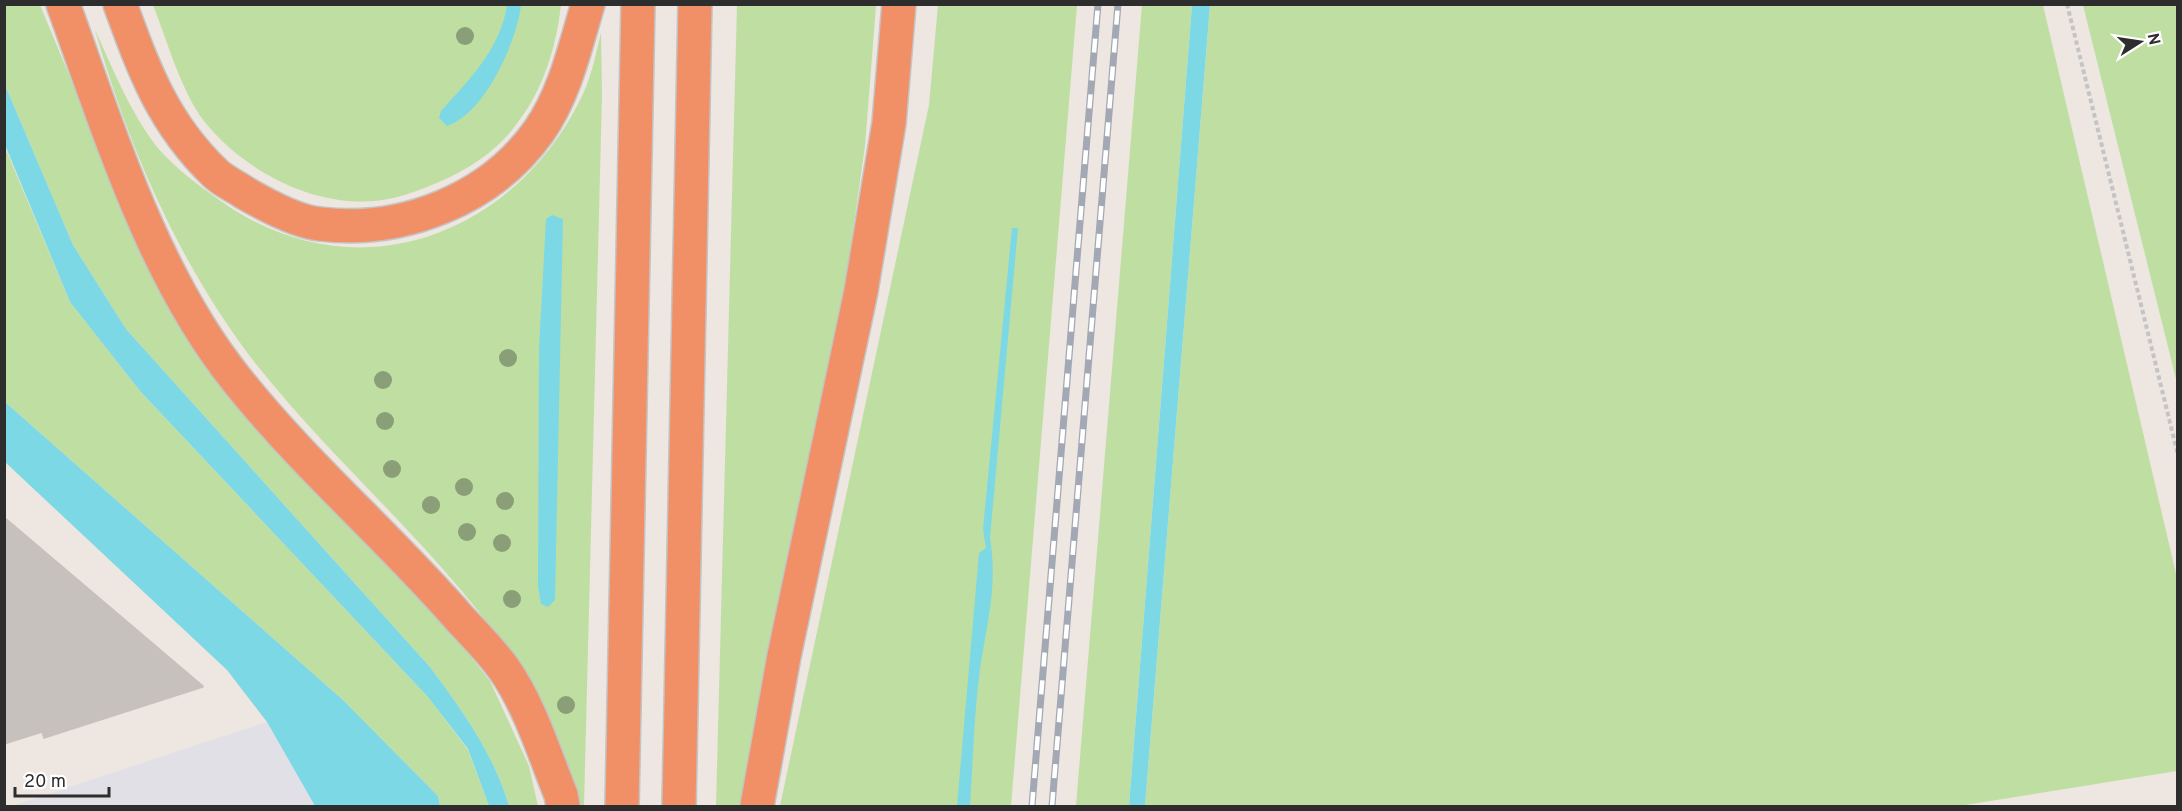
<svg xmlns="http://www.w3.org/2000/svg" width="2182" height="811" font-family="Overpass,sans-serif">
	<rect width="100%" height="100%" fill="#ede6e1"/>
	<!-- industrial -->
	<path fill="#e1e0e6" d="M267,722l48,84h-303z"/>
	<!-- green -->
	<g fill="#bfdea2">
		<path d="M4,5h36l62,149 68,149 239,276 81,102 39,85 9,40h-29c-15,-52 -47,-96 -79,-139l-304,-338 -53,-84 -68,-160z"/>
		<path d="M153,5h408c-5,42 -17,83 -43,117 -18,26 -42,42 -70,56 -18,8 -37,16 -55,20 -69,16 -148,-25 -189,-77 -23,-30 -37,-81 -51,-116z"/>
		<path d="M737,5h139l-11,141 -17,120 -27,149 -82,391h-23z"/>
		<path d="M938,5h139l-66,801h-231l149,-701z"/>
		<path d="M1142,5h50l-63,801h-53z"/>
		<path d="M1210,5h833l134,573v193l-218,35h-814z"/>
		<path d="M2083,5h94v378z"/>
		<path d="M95,30c18,39 35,82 62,117 19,23 49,44 74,61 133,86 287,24 352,-114 9,-19 13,-41 18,-61l1,62 -18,711h-4c-14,-41 -27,-82 -48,-121 -13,-23 -30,-43 -46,-64 -70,-91 -159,-167 -230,-257 -76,-98 -127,-215 -161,-334z"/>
		<path d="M4,145l66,157 70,89 288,306 40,53 21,56h-49l-2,-10 -95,-96 -338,-298z"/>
	</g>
	<!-- water -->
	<g fill="#7dd8e5">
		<path d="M507,5h14c-4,36 -36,109 -74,121l-8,-8 2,-7c28,-31 60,-63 66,-106z"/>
		<path d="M1192,5h18l-65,801h-16z"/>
		<path d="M5,85l68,160 53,84 304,338c32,43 64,87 79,139h-20l-21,-57 -40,-52 -288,-306 -70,-89 -65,-157z"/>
		<path d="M552,215l11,4 -8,381 -7,7 -7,-3 -3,-18 1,-238 7,-129z"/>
		<path d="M1012,228h6l-28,310c8,47 -3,85 -10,131 -6,45 -7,92 -10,137h-13l22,-253 7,-5 -3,-19z"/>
		<path d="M5,402l338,298 95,96 2,10h-125l-48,-84 -40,-52 -222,-208z"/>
	</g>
	<!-- building -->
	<path fill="#c6c1bc" stroke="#c8c1ba" stroke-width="1.5" d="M4,517l199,169v1l-159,51 -2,-6 -38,12z"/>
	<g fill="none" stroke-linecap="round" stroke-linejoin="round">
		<defs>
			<g id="highway">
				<path d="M63,4c46,126 89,270 173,375 68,86 152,157 224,240 15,16 31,32 44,50 26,37 40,84 57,126l2,11"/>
				<path d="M120,4c24,66 43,119 95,169 8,8 20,13 30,20 19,11 53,29 75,31 82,10 170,-24 219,-93 26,-37 36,-84 49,-127"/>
				<path d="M622,806l16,-802"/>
				<path d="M679,806l16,-802"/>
				<path d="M757,806l27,-150 77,-365 28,-168 10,-119"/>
			</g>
		</defs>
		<!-- highway casing -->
		<use href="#highway" stroke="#c4c4c4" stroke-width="36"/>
		<!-- path -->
		<path stroke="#c4c4c4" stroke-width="4" stroke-dasharray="4.5 3" stroke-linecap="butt" d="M2067,4l111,451"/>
		<!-- highway -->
		<use href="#highway" stroke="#f19067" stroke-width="33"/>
		<defs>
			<g id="rail">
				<path d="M1032,806l66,-802"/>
				<path d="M1052,806l66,-802"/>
			</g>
		</defs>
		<!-- rail casing -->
		<use href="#rail" stroke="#a3a8b5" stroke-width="7"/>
		<!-- rail -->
		<use href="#rail" stroke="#fff" stroke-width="4.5" stroke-dasharray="14" stroke-linecap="butt"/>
	</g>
	<!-- trees -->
	<g fill="#8a9f77">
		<circle cx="465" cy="36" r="9"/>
		<circle cx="508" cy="358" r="9"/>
		<circle cx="383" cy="380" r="9"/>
		<circle cx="385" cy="421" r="9"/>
		<circle cx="392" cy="469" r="9"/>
		<circle cx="464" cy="487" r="9"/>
		<circle cx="505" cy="501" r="9"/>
		<circle cx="431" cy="505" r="9"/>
		<circle cx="467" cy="532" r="9"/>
		<circle cx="502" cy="543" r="9"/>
		<circle cx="512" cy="599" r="9"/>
		<circle cx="566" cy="705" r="9"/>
	</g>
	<!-- border -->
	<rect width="2182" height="811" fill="none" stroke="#2d2d2d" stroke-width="12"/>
	<!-- north arrow -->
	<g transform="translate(2140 42) rotate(78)" stroke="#ffffff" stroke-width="4.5" paint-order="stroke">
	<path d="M0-4.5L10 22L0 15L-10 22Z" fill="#2d2d2d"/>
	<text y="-9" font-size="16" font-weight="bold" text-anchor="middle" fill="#2d2d2d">N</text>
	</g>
	<!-- scale -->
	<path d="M15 787v9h94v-9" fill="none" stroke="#2d2d2d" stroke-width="3"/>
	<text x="24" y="787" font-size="18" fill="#2d2d2d" stroke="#ffffff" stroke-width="4.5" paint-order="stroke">20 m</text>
</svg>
